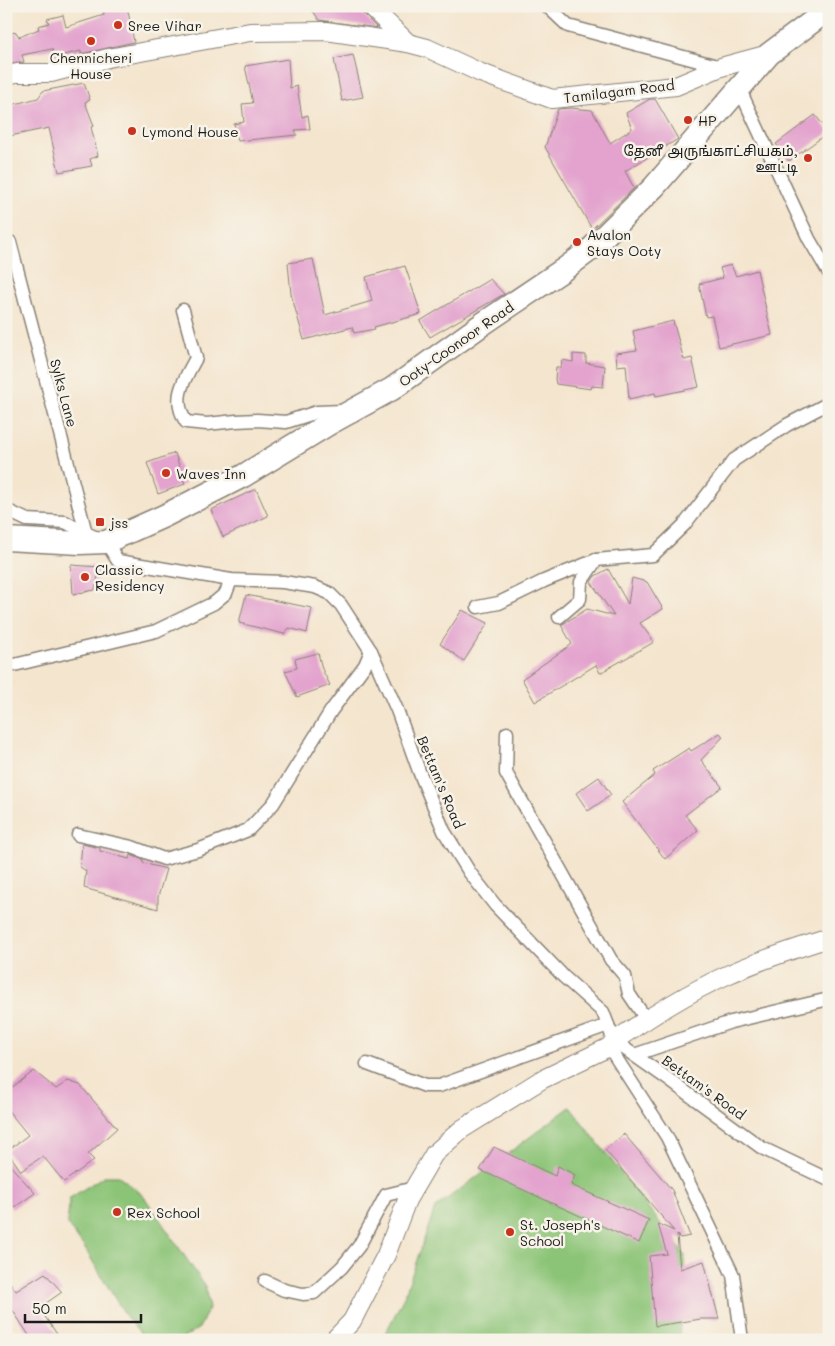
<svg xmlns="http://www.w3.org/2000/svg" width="835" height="1346" font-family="Mali,'Noto Sans Tamil',sans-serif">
	<rect width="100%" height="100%" fill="#f7f3e8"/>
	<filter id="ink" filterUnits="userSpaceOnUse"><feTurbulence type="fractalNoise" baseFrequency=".02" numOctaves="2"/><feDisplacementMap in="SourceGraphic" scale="10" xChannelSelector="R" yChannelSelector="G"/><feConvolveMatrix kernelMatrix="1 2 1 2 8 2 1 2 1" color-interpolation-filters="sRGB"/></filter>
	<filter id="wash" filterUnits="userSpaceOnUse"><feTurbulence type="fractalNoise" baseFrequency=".0096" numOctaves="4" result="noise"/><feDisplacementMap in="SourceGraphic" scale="20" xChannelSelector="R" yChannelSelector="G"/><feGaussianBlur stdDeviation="1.12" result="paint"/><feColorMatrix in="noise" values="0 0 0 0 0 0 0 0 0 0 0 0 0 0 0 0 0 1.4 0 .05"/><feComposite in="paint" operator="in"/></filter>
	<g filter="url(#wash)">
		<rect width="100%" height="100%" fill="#f4e5ce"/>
		<!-- green -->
		<g fill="#8cc477" stroke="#54704a">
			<path d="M570,1107l115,148 -6,85h-297l22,-43 31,-89z"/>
			<path d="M104,1176h15l24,19 62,91 4,22 -10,20 -19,12h-24l-13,-4 -18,-21 -41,-68 -17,-23 3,-26z"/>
		</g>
		<g id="blocks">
			<!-- building -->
			<g fill="#e3a3ce">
				<path d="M102,6h25l7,36 -53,12v-3l-26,6 -3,-8 -30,6 2,7 -18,2v-30l10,-2 3,5 20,-8 -1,-3 11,-3 -2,-4 16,-4 3,12 38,-12z"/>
				<path d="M310,6h41l11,7 15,15 -58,-8z"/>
				<path d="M353,55l10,42 -21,4 -8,-42z"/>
				<path d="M288,59l2,29 7,-2 5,31 6,-2 2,14 -15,1 2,5 -59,6 -4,-17 10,-2 -2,-18 11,-1 -8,-37z"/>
				<path d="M84,83l6,17 -5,2 9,24 -3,1 7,29 -8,3 2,7 -33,6 -10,-44 -39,8 -4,-22 9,-10 23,-6 5,-7z"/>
				<path d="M650,99h5l23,40 -53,32 9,17 -42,41 -47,-82 13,-38 12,-1 22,2 18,33 22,-14 -6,-16z"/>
				<path d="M815,115l14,17 -40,29 -13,-17z"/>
				<path d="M313,259l12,56 47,-14 -6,-24 39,-11 16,48 -47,13 1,2 -21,4 -2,-6 -48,13 -13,-46 -3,-31z"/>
				<path d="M731,265l5,11 21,-6 15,65 -53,12 -7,-31 -6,1 -7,-33 24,-6 -3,-10z"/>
				<path d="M490,279l14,15 -74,43 -10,-16z"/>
				<path d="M673,321l11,39 8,-2 7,29 -43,9 -1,-3 -26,6 -3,-34 -9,1 -1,-13 21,-3 -4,-19z"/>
				<path d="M573,354l13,1v8l19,3 -2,21 -11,-1 -1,3 -35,-5 -1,-5 1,-12h5l1,-7 11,2z"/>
				<path d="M175,453l10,31 -27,10 -11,-31z"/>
				<path d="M256,489l12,27 -45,21 -12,-27z"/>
				<path d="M71,565l29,2 -5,23 -22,4z"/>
				<path d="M608,569l20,35 4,-26 15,4 16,27 -23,14 14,19 -54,31 -4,-8 -61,37 -13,-23 50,-35 -11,-19 26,-16 27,7 -23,-34 4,-6z"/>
				<path d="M246,595l66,13 -5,25 -18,-5 -5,6 -45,-11z"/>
				<path d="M462,610l26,13 -24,38 -24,-17z"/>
				<path d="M318,653l4,16 8,16 -33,12 -12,-26 12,-3 -2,-9z"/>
				<path d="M720,733l3,4 -22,23 21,27 -37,28 13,15 -33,29 -43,-57 33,-27 -2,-4 36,-23 2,3z"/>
				<path d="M599,777l12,18 -23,16 -12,-18z"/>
				<path d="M82,844l18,4v3l29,8 2,-4 12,5v3l23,6 -8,28v12l-74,-21 2,-17 -6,-4z"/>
				<path d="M34,1071l22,18 12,-8 12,4 37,43 -29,26 6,6 -30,22 -21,-26 -22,15 -14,-20 21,-16 -22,-27v-16z"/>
				<path d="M624,1134l48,56 18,46 -10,2 -3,-3 3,34 24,-8 15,58h-18l-46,7 -6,-70 18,-2 -9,-30 16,7 -69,-81z"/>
				<path d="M494,1147l61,29 3,-10 17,9 -4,10 78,35 -10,23 -159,-73z"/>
				<path d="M6,1161l29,32 -23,16 -6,-8z"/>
				<path d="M45,1273l17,19 -23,16 22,32h-29l-26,-40v-23l10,14z"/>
			</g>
		</g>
	</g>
	<g filter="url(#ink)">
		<use href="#blocks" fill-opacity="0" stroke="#888075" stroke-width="1"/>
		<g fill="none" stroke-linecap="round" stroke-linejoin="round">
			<defs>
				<g id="street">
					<path d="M547,6l21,20 153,41"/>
					<path d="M739,88l70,151 20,34"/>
					<path d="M6,243l4,-1 76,291 20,9 12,19 113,19 52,2 32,5 14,6 12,12 30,46 26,59 22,61 25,60 26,42 25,32 69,72 39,35 11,29 51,36 97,71 67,32"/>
					<path d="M183,310l13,48c-12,22 -25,40 -10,64l21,2 29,-3 21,-1 29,2 31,-10 26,-1"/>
					<path d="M6,510l21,10 38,2 21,11"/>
					<path d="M478,607l21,-4 45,-22 52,-21 57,-5 31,-30 50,-65 53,-35 42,-22"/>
					<path d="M559,617l21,-18 1,-17 15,-22"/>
					<path d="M6,667l150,-36 58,-28 12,-10 5,-13"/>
					<path d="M507,733l-1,40 105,187 14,16 4,18 17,25"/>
					<path d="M78,835l54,12 32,12 34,-9 50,-20 25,-26 58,-93 34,-46 6,-14"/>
					<path d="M609,1047l58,90 66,138 9,65"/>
					<path d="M634,1055l97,-33 98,-23"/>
					<path d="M367,1064l58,22h14l169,-61"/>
					<path d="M265,1281l19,9 19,4 11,-1 28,-26 17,-21 27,-51 28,-7"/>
				</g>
				<g id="secondary">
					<path d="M370,6l38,37 19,5 54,25 71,26 124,-13 45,-19 48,-13"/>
					<path d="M6,75l11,-2h34l57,-15 142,-26 76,-1 82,12"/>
					<path d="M334,1340l18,-19 34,-66 21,-55 27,-46 28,-25 79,-49 68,-33 5,-6c36,-24 73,-48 113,-66 33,-15 67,-26 102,-37"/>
				</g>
				<path id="highway" d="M6,539l74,4 26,-1 58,-26 79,-40 87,-53 62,-34 92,-66 79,-53 27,-20 64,-63 115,-133 60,-45"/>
			</defs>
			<!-- street casing -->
			<use href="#street" stroke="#888075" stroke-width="15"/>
			<!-- secondary casing -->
			<use href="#secondary" stroke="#888075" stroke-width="20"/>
			<!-- highway casing -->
			<use href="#highway" stroke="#888075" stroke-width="25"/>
			<!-- path -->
			<path stroke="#888075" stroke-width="2.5" stroke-dasharray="4 4" stroke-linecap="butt" d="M6,220l2,8"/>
			<!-- street -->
			<use href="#street" stroke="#fff" stroke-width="12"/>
			<!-- secondary -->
			<use href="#secondary" stroke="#fff" stroke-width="18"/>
			<!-- highway -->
			<use href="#highway" stroke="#fff" stroke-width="22"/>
		</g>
	</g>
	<!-- markers -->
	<g fill="#c8321e" stroke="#f7f3e8" stroke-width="2">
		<circle cx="118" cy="25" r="5"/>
		<circle cx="91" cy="41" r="5"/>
		<circle cx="688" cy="120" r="5"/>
		<circle cx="132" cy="131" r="5"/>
		<circle cx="808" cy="158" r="5"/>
		<circle cx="577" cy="242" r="5"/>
		<circle cx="166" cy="473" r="5"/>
		<rect x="95" y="517" width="10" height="10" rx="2.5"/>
		<circle cx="85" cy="577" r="5"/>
		<circle cx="117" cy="1212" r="5"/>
		<circle cx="510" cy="1232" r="5"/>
	</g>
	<g text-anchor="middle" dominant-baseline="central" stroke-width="5" stroke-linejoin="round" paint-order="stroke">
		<!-- poi labels -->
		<g font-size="14" fill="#1c1c1c" stroke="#f7f3e8" text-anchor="start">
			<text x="128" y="25">Sree Vihar</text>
			<text x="91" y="57" text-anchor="middle">Chennicheri<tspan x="91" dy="16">House</tspan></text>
			<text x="698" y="120">HP</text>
			<text x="142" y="131">Lymond House</text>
			<text x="798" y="150" text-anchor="end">தேனீ அருங்காட்சியகம்,<tspan x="798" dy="16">ஊட்டி</tspan></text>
			<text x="587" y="234">Avalon<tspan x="587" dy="16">Stays Ooty</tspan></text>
			<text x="176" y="473">Waves Inn</text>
			<text x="110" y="522">jss</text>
			<text x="95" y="569">Classic<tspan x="95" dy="16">Residency</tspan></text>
			<text x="127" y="1212">Rex School</text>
			<text x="520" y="1224">St. Joseph's<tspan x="520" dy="16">School</tspan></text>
		</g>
		<!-- street labels -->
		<g font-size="14" fill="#1c1c1c" stroke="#f7f3e8">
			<text transform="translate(619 91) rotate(-7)">Tamilagam Road</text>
			<text transform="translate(456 344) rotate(-35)">Ooty-Coonoor Road</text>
			<text transform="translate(64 393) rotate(75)">Sylks Lane</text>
			<text transform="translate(441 782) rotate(67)">Bettam's Road</text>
			<text transform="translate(704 1087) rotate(36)">Bettam's Road</text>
		</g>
	</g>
	<!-- margin -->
	<rect width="835" height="1346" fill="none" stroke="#f7f3e8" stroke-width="25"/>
	<!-- scale -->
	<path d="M25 1314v8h116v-8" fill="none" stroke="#1c1c1c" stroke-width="2.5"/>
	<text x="32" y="1314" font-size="15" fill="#1c1c1c" stroke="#f7f3e8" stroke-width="4" paint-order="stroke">50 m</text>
</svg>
